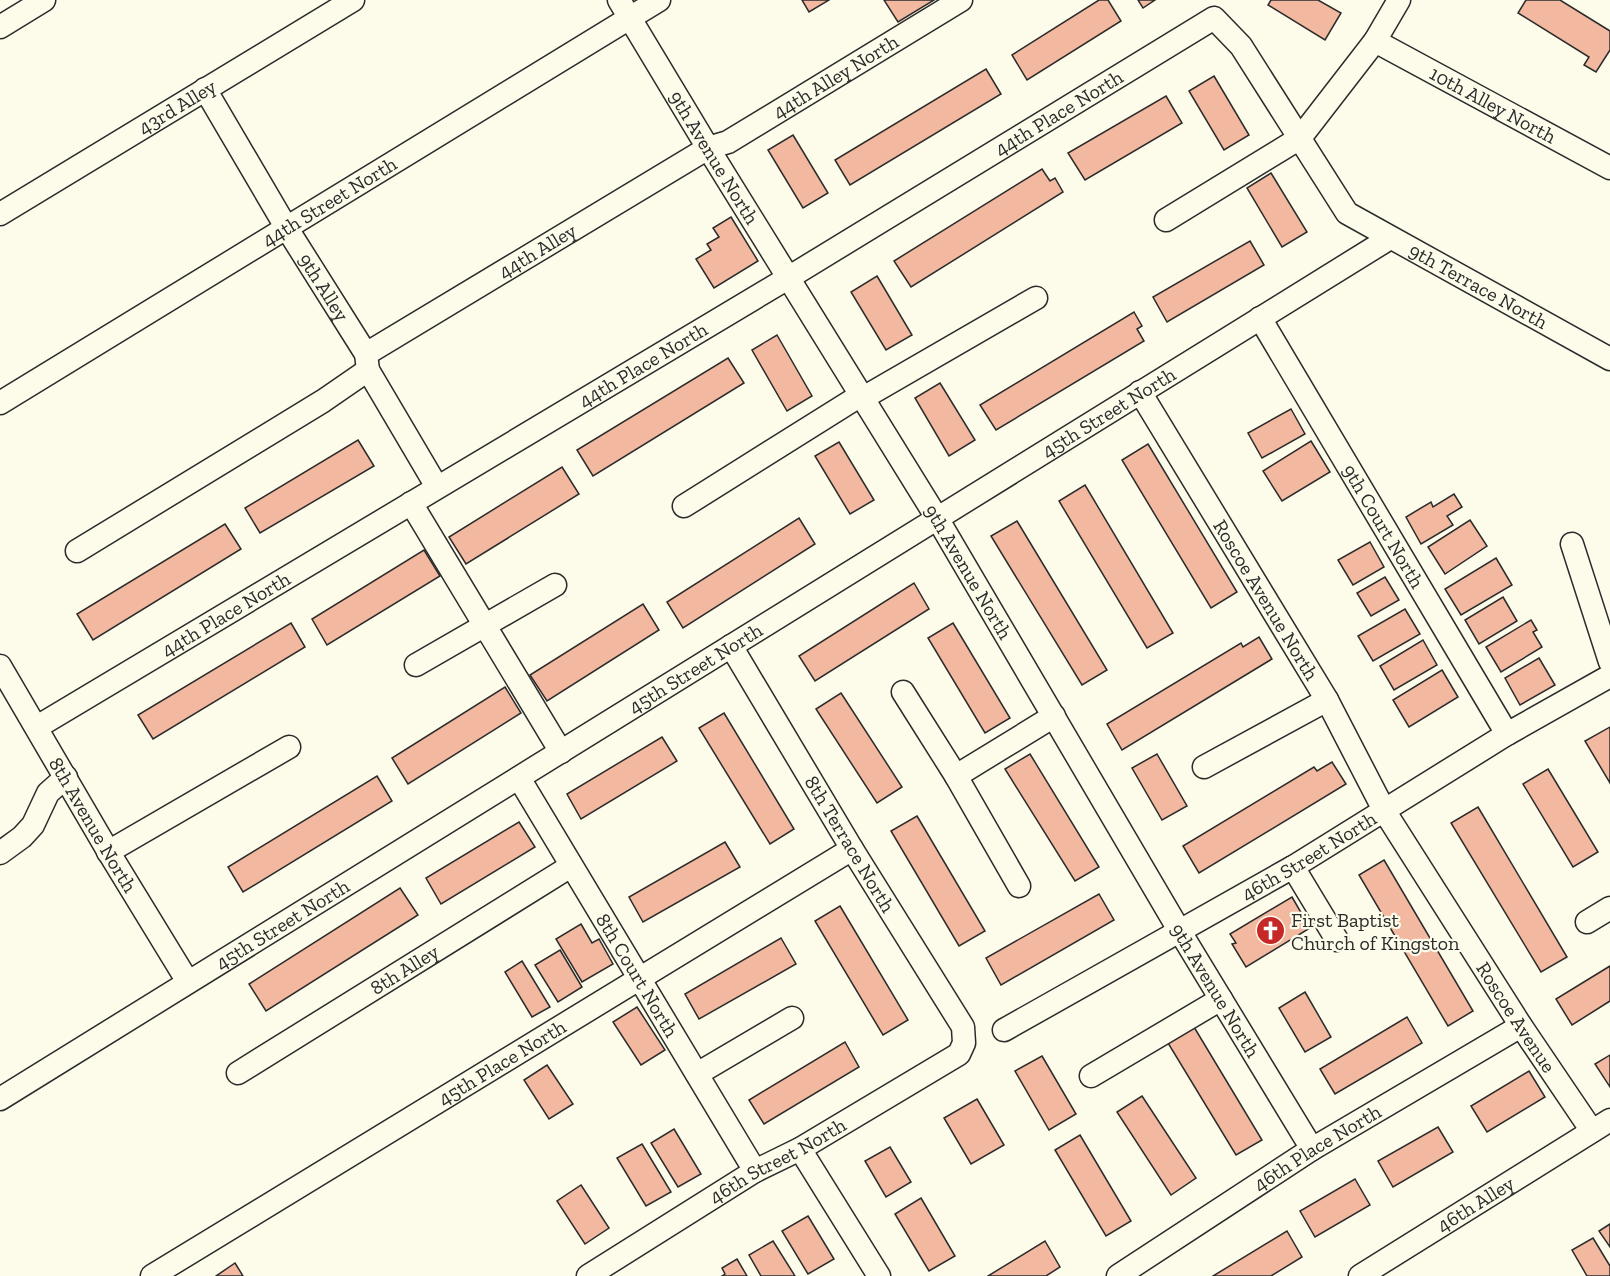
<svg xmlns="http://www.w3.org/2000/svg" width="1610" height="1276" font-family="'Zilla Slab',serif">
	<rect width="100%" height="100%" fill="#fdfbea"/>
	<!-- building -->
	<g fill="#f2b8a0" stroke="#2b2b2b" stroke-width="1.5">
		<path d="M802,0h27l-20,12z"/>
		<path d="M884,0h50l-36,22z"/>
		<path d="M1099,0h9l13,21 -94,59 -15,-25z"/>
		<path d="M1138,0h17l-12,8z"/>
		<path d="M1271,0h47l23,13 -16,27 -57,-35z"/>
		<path d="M1526,0h34l50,31v19l-14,22 -12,-7 5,-8 -71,-44z"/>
		<path d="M986,69l15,25 -151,91 -15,-25z"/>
		<path d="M1214,76l35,59 -25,15 -35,-59z"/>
		<path d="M1166,96l16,27 -97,57 -17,-27z"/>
		<path d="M793,135l35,58 -25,15 -35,-58z"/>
		<path d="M1042,169l8,12 5,-3 8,14 -152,95 -17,-26z"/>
		<path d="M1271,173l36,59 -25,15 -35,-59z"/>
		<path d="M731,217l27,44 -44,27 -18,-29 15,-9 -4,-6 12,-7 -6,-9z"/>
		<path d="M1250,241l14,24 -97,57 -14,-25z"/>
		<path d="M877,276l35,59 -26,15 -35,-58z"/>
		<path d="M1134,312l8,14 -5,3 7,12 -148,89 -16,-25z"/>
		<path d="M777,335l35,61 -25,15 -35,-61z"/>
		<path d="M728,358l16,25 -151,93 -16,-26z"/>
		<path d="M940,383l35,57 -26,16 -34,-58z"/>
		<path d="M1291,409l14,25 -43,24 -14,-25z"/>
		<path d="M358,440l16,26 -114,67 -15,-25z"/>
		<path d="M1311,441l19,31 -48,29 -19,-30z"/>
		<path d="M839,442l35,58 -24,14 -35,-58z"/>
		<path d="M1148,444l89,148 -26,16 -89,-148z"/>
		<path d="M562,467l17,27 -113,70 -17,-27z"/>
		<path d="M1085,485l88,148 -26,15 -88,-147z"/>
		<path d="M1454,494l8,13 -15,9 6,9 -32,19 -15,-27 25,-15 2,5z"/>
		<path d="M799,518l16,26 -132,84 -16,-26z"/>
		<path d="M1470,520l17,26 -42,28 -17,-27z"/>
		<path d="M1017,521l90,149 -25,15 -91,-149z"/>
		<path d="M225,524l16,25 -148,91 -16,-26z"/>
		<path d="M1370,542l14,25 -31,18 -15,-25z"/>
		<path d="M424,550l16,26 -113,69 -15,-26z"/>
		<path d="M1496,558l16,27 -51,30 -16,-26z"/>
		<path d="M1385,577l14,23 -28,16 -14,-23z"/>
		<path d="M914,583l15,26 -114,72 -16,-25z"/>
		<path d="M1503,597l14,24 -38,23 -14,-24z"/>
		<path d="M643,604l16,26 -112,71 -17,-26z"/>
		<path d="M1405,609l15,25 -47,27 -15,-25z"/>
		<path d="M1531,620l6,10 -4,2 9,15 -41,25 -15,-25z"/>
		<path d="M291,623l14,24 -152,92 -15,-24z"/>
		<path d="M953,623l57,95 -25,15 -57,-95z"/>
		<path d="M1259,637l13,22 -150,91 -15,-26 134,-81 2,4z"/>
		<path d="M1423,640l14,25 -43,25 -14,-24z"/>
		<path d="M1539,658l16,27 -35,20 -15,-27z"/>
		<path d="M1442,670l16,27 -49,30 -16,-27z"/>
		<path d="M505,687l16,26 -113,71 -16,-26z"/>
		<path d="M841,693l61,94 -25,16 -61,-94z"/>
		<path d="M724,713l70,116 -24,15 -71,-116z"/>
		<path d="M1610,727v56l-25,-42z"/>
		<path d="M662,737l15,24 -96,58 -14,-25z"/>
		<path d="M1030,754l69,113 -24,14 -70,-112z"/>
		<path d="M1157,754l30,52 -25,14 -30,-52z"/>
		<path d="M1332,762l14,22 -147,89 -16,-27 131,-79 3,4z"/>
		<path d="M1548,769l50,83 -25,15 -50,-83z"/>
		<path d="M377,776l15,25 -149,91 -15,-25z"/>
		<path d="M1478,807l89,150 -26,15 -90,-149z"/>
		<path d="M917,816l68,115 -26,15 -68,-115z"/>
		<path d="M519,822l16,25 -94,57 -15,-26z"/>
		<path d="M725,842l15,25 -97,55 -14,-25z"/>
		<path d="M1384,860l89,151 -25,15 -89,-151z"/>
		<path d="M400,888l18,27 -152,96 -17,-27z"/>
		<path d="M1099,894l15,26 -113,65 -15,-27z"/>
		<path d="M1292,897l18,31 -64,39 -14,-23 4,-1 -6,-9z"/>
		<path d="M840,906l68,114 -25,15 -68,-114z"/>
		<path d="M581,924l11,19 7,-4 14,25 -31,18 -26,-43z"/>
		<path d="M781,938l15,26 -97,55 -14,-25z"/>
		<path d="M560,950l22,37 -24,15 -23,-37z"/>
		<path d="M522,961l28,46 -18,10 -27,-45z"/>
		<path d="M1610,966v35l-38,24 -16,-26z"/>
		<path d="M1305,992l26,45 -26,15 -26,-44z"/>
		<path d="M637,1007l28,43 -24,15 -28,-43z"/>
		<path d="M1407,1017l15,26 -87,51 -15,-25z"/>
		<path d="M1194,1027l68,113 -26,15 -68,-112z"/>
		<path d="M845,1042l14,25 -95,57 -15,-24z"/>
		<path d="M1610,1055v32l-15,-23z"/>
		<path d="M1042,1056l34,58 -27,16 -34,-59z"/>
		<path d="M547,1065l26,39 -24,15 -25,-39z"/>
		<path d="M1529,1071l16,26 -58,35 -16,-26z"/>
		<path d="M1142,1096l54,82 -25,17 -54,-83z"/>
		<path d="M977,1099l27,46 -33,19 -27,-46z"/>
		<path d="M1438,1127l15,25 -60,35 -15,-26z"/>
		<path d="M674,1129l27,45 -23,13 -27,-44z"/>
		<path d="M1080,1135l51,86 -25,15 -51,-86z"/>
		<path d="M642,1144l29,48 -25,14 -29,-48z"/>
		<path d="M890,1147l21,35 -25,15 -21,-36z"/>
		<path d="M1355,1179l15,26 -55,32 -15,-26z"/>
		<path d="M581,1185l28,43 -24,16 -28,-43z"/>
		<path d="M921,1198l34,58 -26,15 -34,-57z"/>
		<path d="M808,1216l26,43 -26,15 -26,-43z"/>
		<path d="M1610,1224v23l-11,-16z"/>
		<path d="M1287,1231l15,26 -31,19h-58z"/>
		<path d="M1593,1238l17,28v10h-23l-15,-26z"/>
		<path d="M773,1241l22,35h-34l-12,-21z"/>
		<path d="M1045,1241l15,26 -14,9h-58z"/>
		<path d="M737,1259l10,17h-25l3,-2 -3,-6z"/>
		<path d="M235,1263l8,13h-27z"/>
	</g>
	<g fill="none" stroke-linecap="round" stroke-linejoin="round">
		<defs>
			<g id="minor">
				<path id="s1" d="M619,0l89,148 229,370 242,412 133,219"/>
				<path d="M0,27l44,-27"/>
				<path id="s2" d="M1375,41l235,127"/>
				<path id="s3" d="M205,89l81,138 80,127 2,16 69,117"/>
				<path id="s4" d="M0,214l353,-214"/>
				<path d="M1166,220l134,-82 75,-97 24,-41"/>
				<path id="s5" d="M1260,318l247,416"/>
				<path id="s6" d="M366,354l342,-206 20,-6 233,-142"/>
				<path id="s7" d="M1140,392l187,308 58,112 136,214 71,105"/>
				<path d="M863,398l173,-100"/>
				<path id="s8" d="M0,403l659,-403"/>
				<path d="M411,503l150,249"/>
				<path d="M684,506l177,-111"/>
				<path d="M1572,544l38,118"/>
				<path d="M77,551l246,-150 45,-31"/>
				<path d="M416,665l139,-80"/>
				<path id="s9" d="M0,666l111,190 77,126"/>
				<path d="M903,692l53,84"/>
				<path id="s10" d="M37,727l751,-449 426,-260 27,28 106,167 263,146"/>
				<path d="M1204,767l123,-67"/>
				<path id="s11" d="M519,778l236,393"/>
				<path d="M108,852l181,-105"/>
				<path d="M0,853l22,-16 11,-12 15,-32 18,-16"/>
				<path d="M1293,867l44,73"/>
				<path d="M1019,886l-63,-110 98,-60"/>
				<path d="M1587,922l23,-14"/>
				<path id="s12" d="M1004,1030l289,-163 214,-133 103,-58"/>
				<path id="s13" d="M238,1073l333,-207"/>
				<path d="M697,1074l95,-56"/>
				<path d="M1091,1076l130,-77"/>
				<path id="s14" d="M0,1099l1390,-861"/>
				<path d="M800,1149l79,127"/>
				<path id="s15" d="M152,1276l700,-427"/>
				<path id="s16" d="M588,1276l167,-105 45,-22 159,-95 5,-11 -1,-16 -111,-178 -121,-203"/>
				<path id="s17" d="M1118,1276l194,-127 209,-123"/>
				<path id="s18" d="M1360,1276l250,-156"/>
			</g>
		</defs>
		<!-- minor casing -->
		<use href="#minor" stroke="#2b2b2b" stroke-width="25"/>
		<!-- minor -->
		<use href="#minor" stroke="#fdfbea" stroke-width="22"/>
	</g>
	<!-- icons -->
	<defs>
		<symbol id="church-disc" viewBox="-11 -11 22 22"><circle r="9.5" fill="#c62828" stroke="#fdfbea"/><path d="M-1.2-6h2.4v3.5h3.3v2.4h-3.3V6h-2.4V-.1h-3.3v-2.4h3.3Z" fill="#fff"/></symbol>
	</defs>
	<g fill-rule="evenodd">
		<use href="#church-disc" x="1254" y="914" width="33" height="33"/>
	</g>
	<g text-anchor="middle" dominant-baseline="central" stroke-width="4.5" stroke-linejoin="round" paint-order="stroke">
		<!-- street labels -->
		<g font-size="20" fill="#2b2b2b" stroke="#fdfbea">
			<text stroke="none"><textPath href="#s6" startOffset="546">44th Alley North</textPath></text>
			<text stroke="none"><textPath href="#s2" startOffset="134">10th Alley North</textPath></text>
			<text stroke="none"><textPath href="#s4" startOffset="207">43rd Alley</textPath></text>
			<text stroke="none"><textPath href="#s10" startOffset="1192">44th Place North</textPath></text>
			<text stroke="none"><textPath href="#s1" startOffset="184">9th Avenue North</textPath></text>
			<text stroke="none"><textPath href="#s8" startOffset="386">44th Street North</textPath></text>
			<text stroke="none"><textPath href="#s6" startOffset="200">44th Alley</textPath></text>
			<text stroke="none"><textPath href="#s10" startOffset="1761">9th Terrace North</textPath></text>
			<text stroke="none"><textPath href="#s3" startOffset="231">9th Alley</textPath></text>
			<text stroke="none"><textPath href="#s10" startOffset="706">44th Place North</textPath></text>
			<text stroke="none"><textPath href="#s14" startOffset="1304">45th Street North</textPath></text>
			<text stroke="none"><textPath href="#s5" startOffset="242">9th Court North</textPath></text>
			<text stroke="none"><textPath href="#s1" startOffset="670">9th Avenue North</textPath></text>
			<text stroke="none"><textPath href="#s7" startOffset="243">Roscoe Avenue North</textPath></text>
			<text stroke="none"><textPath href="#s10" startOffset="220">44th Place North</textPath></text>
			<text stroke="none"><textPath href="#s14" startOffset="818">45th Street North</textPath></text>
			<text stroke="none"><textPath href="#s9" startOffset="184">8th Avenue North</textPath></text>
			<text transform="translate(850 844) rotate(59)">8th Terrace North</text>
			<text stroke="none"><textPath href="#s12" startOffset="351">46th Street North</textPath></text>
			<text stroke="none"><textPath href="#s14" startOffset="332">45th Street North</textPath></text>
			<text stroke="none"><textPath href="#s13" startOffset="196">8th Alley</textPath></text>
			<text stroke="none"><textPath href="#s11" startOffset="230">8th Court North</textPath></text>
			<text stroke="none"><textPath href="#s1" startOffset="1156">9th Avenue North</textPath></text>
			<text stroke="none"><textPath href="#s7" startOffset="730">Roscoe Avenue</textPath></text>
			<text stroke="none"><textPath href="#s15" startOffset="410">45th Place North</textPath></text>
			<text stroke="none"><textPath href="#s17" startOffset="237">46th Place North</textPath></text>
			<text stroke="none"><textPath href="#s16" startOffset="222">46th Street North</textPath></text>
			<text stroke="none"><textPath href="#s18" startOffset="136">46th Alley</textPath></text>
		</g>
		<!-- poi labels -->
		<g font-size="20" fill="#2b2b2b" stroke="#fdfbea" text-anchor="start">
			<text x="1291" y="920">First Baptist<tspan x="1291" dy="23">Church of Kingston</tspan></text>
		</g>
	</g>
</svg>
